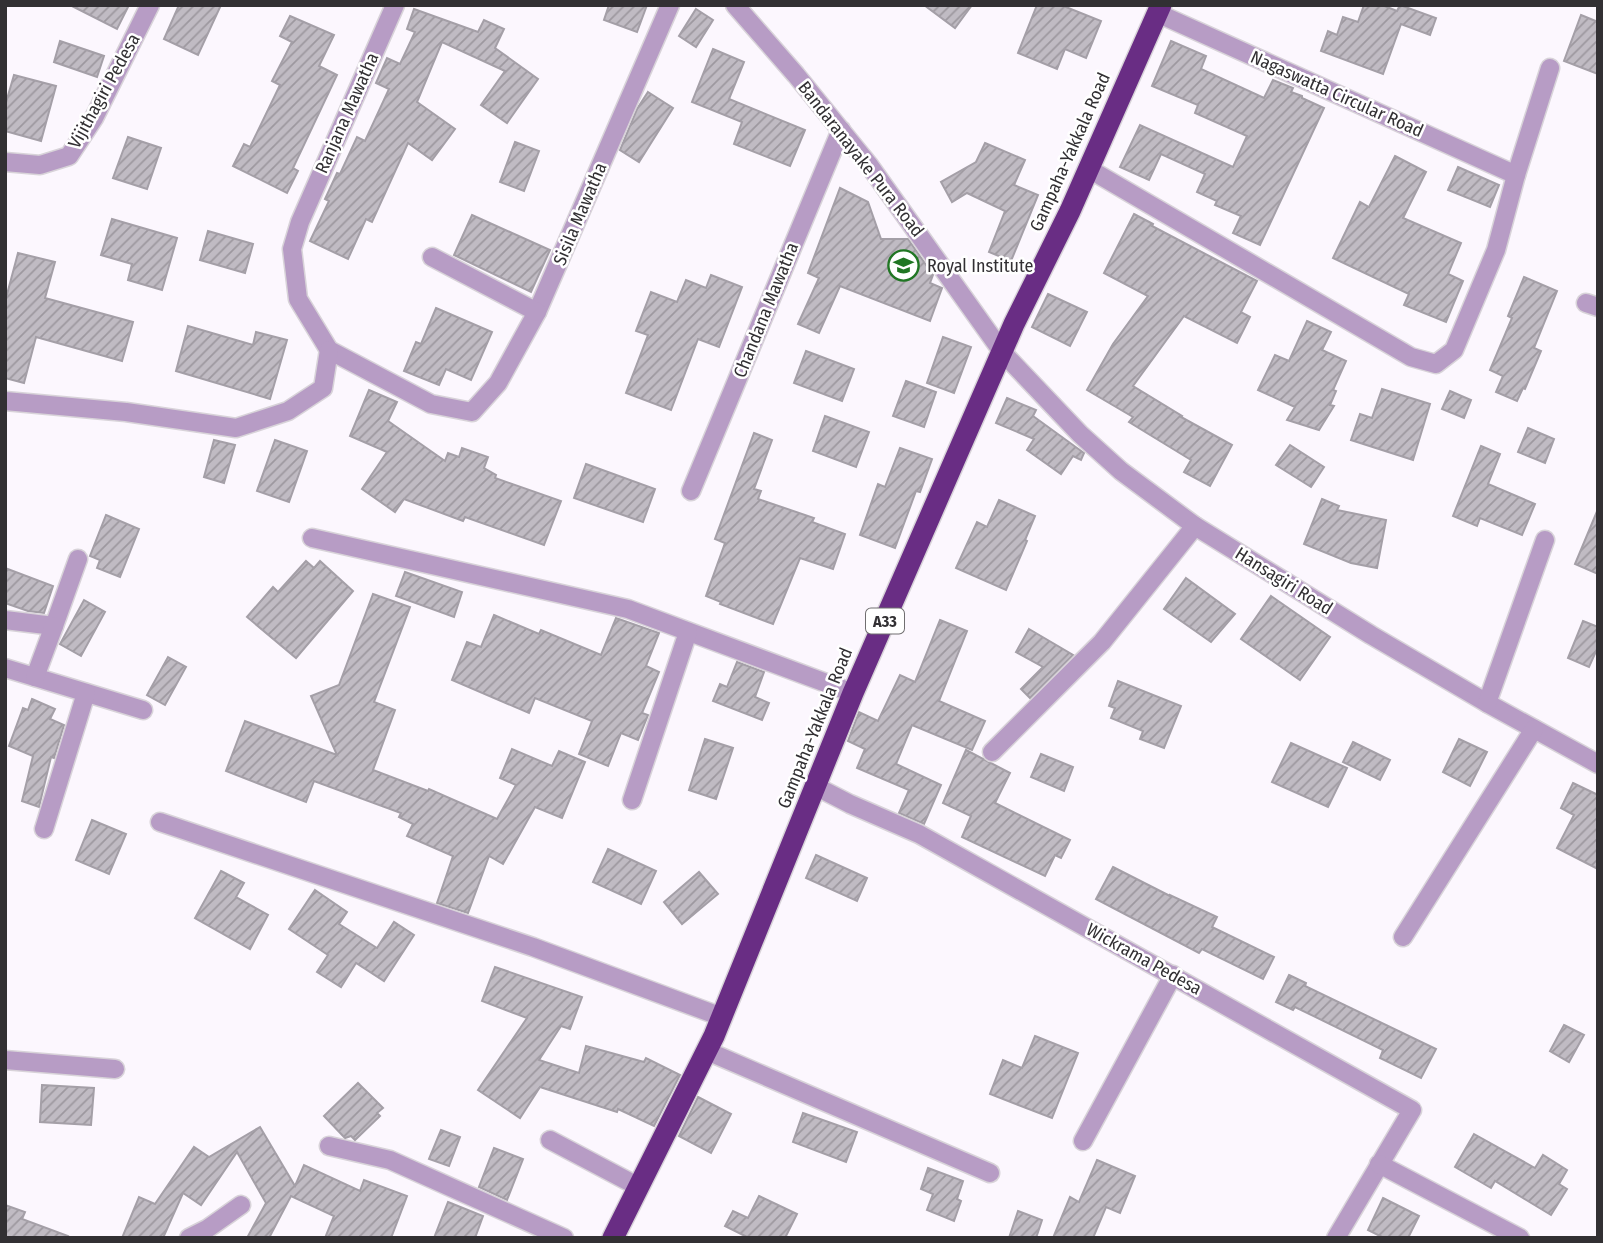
<svg xmlns="http://www.w3.org/2000/svg" width="1603" height="1243" font-family="'Fira Sans Condensed',sans-serif">
	<defs>
		<pattern id="building-hatch" width="6" height="6" patternUnits="userSpaceOnUse" patternTransform="scale(1.75)"><rect width="6" height="6" fill="#c0bbc3"/><path d="M-1 1l2-2M0 6l6-6M5 7l2-2" fill="none" stroke="#9d989f"/></pattern>
	</defs>
	<rect width="100%" height="100%" fill="#fcf7fe"/>
	<!-- building -->
	<g fill="url(#building-hatch)" stroke="#a49fa7" stroke-width="2">
		<path d="M70,5h59l-12,24z"/>
		<path d="M179,5h42l-23,50 -34,-16z"/>
		<path d="M609,5h38l-10,27 -33,-12z"/>
		<path d="M924,5h48l-17,23z"/>
		<path d="M1037,5h24l40,16 -15,37 -21,-9 -8,20 -39,-16z"/>
		<path d="M1364,5h18l15,6 3,-6 36,13 -6,17 -29,-11 -18,50 -62,-23 7,-20 9,4 6,-18 15,5z"/>
		<path d="M414,9l64,23 6,-12 20,9 -9,19 43,31 -31,44 -26,-18 24,-34 -63,-29 -25,60 38,27 -23,31 -24,-17 -36,79 -6,-3 -18,40 -38,-18 19,-40 -4,-2 12,-26 3,1 17,-37 8,4 24,-52 -13,-6 11,-25 13,6 15,-32 -8,-3z"/>
		<path d="M696,9l17,11 -17,27 -17,-11z"/>
		<path d="M1581,15l17,7v52l-34,-13z"/>
		<path d="M290,16l44,19 -15,31 18,9 -44,93 5,3 -11,22 -54,-27 11,-22 6,3 30,-62 -8,-4 20,-39 -12,-6z"/>
		<path d="M60,41l44,15 -7,21 -43,-15z"/>
		<path d="M1171,41l35,15 -5,13 63,29 9,-18 20,8 -2,4 11,4v2l22,10 -64,137 -27,-12 8,-17 -26,-11 2,-4 -20,-9 8,-18 -44,-20 -12,26 -29,-13 20,-42 93,42 14,-31 -52,-23 3,-8 -46,-19z"/>
		<path d="M713,49l31,13 -15,37 76,31 -15,36 -56,-22 8,-22 -50,-20z"/>
		<path d="M14,75l42,11 -15,55 -36,-10v-25z"/>
		<path d="M648,92l25,16 -34,54 -19,-12 17,-41z"/>
		<path d="M128,137l33,11 -14,41 -34,-11z"/>
		<path d="M515,142l24,9 -15,40 -24,-9z"/>
		<path d="M985,143l40,17 -11,25 24,10 -27,66 -22,-9 16,-41 -38,-18 -15,9 -11,-20 35,-20z"/>
		<path d="M1395,156l31,16 -23,46 58,25 -13,31 15,7 -17,41 -42,-17 5,-11 -76,-36 27,-56 9,5z"/>
		<path d="M1458,167l41,18 -9,22 -42,-17z"/>
		<path d="M840,188l28,14 13,37h27l25,36 -3,8 12,5 -12,33 -90,-35 -21,47 -21,-9 21,-46 -11,-5z"/>
		<path d="M1134,214l19,10 -1,2 105,55 -16,31 9,5 -13,26 -53,-27 -51,70 49,30 -1,1 51,28 -22,41 -26,-14 7,-12 -62,-38 4,-5 -46,-27 26,-46 35,-48 -44,-23z"/>
		<path d="M472,215l78,35 -19,42 -77,-37z"/>
		<path d="M112,219l65,19 -15,52 -34,-10 4,-16 -31,-9z"/>
		<path d="M208,231l45,13 -8,29 -45,-13z"/>
		<path d="M18,253l37,9 -10,36 88,24 -11,39 -86,-24 -12,46 -19,-5v-76z"/>
		<path d="M711,275l31,12 -23,60 -21,-8 -27,71 -45,-17 22,-58 -12,-4 15,-39 26,10 9,-22 20,8z"/>
		<path d="M1524,277l33,14 -23,57 7,3 -16,38 -2,-1 -6,13 -21,-9 7,-16 -13,-6 22,-52 -4,-2z"/>
		<path d="M1048,294l39,18 -17,34 -38,-19z"/>
		<path d="M436,308l56,24 -21,48 -25,-11 -7,16 -35,-14 12,-29 5,2z"/>
		<path d="M1307,321l24,11 -9,18 24,11 -13,29 3,1 -6,14 4,1 -15,24 -32,-10 8,-13 -37,-17 17,-35 14,6z"/>
		<path d="M188,326l65,19 3,-13 31,8 -17,59 -94,-28z"/>
		<path d="M943,337l28,10 -17,46 -27,-10z"/>
		<path d="M806,351l48,18 -12,32 -48,-18z"/>
		<path d="M906,381l30,11 -12,35 -31,-11z"/>
		<path d="M1382,389l48,15 -17,56 -62,-20 9,-26 12,4z"/>
		<path d="M369,390l28,12 -9,19 57,40 3,-8 11,4 3,-9 26,9 -4,11 12,7 -1,3 66,23 -17,44 -79,-28 -2,4 -59,-22 -9,13 -33,-23 25,-37 -37,-16z"/>
		<path d="M1450,391l21,9 -7,18 -22,-9z"/>
		<path d="M1007,398l29,12 -3,6 51,37 -3,7 -8,-4 -12,18 -34,-24 7,-11 -38,-16z"/>
		<path d="M825,416l44,16 -13,35 -43,-16z"/>
		<path d="M1528,428l26,11 -9,24 -27,-11z"/>
		<path d="M754,433l18,7 -18,49 7,2 -3,8 56,19 -2,4 33,12 -12,35 -33,-11 -27,66 -53,-20 1,-2 -15,-6 19,-53 -10,-4z"/>
		<path d="M214,440l21,5 -11,38 -20,-6z"/>
		<path d="M275,440l32,11 -18,51 -32,-11z"/>
		<path d="M1290,445l34,22 -13,20 -35,-22z"/>
		<path d="M1481,446l19,8 -12,30 47,20 -13,31 -42,-17 -3,8 -24,-10z"/>
		<path d="M900,448l32,11 -12,33 -4,-1 -21,57 -35,-13 18,-51 7,3z"/>
		<path d="M586,464l69,25 -12,33 -69,-24z"/>
		<path d="M1322,499l17,7 -2,4 49,10 -9,48 -26,-5 -47,-19z"/>
		<path d="M999,500l36,16 -10,24 2,1 -21,49 -50,-22 21,-46 10,5z"/>
		<path d="M1598,509v65l-23,-10z"/>
		<path d="M106,515l33,14 -19,48 -23,-9 3,-8 -10,-4z"/>
		<path d="M306,561l8,7 6,-7 33,30 -57,67 -49,-41 26,-30 5,5z"/>
		<path d="M5,568l48,18 -9,27 -16,-2 -23,-8z"/>
		<path d="M405,572l57,20 -8,25 -58,-21z"/>
		<path d="M1186,578l49,36 -24,28 -47,-33z"/>
		<path d="M373,594l37,13 -36,95 21,8 -22,60 55,21 1,-2 68,30 19,-34 -16,-7 12,-29 40,17 7,-15 26,11 -23,56 -27,-11 -32,57 -14,-8 -21,57 -31,-10 16,-47 -46,-20 6,-12 -14,-7 2,-4 -87,-32 -8,21 -80,-31 19,-50 92,34 -26,-59 28,-11z"/>
		<path d="M1271,596l59,41 -30,43 -59,-41z"/>
		<path d="M84,600l21,12 -24,44 -21,-12z"/>
		<path d="M494,615l45,19 2,-4 60,25 15,-37 43,15 -13,33 13,6 -17,41 6,2 -10,25 -17,-7 -13,33 -29,-12 13,-33 -57,-23 -6,15 -77,-33 15,-38 14,5z"/>
		<path d="M940,620l27,11 -28,70 46,20 -13,29 -60,-25 -16,39 45,21 -17,39 -25,-11 10,-23 -52,-22 8,-19 -17,-8 11,-29 19,9 22,-46 15,7z"/>
		<path d="M1583,621l15,6v20l-9,20 -21,-9z"/>
		<path d="M1029,629l44,26 -43,43 -9,-9 22,-22 -27,-15z"/>
		<path d="M168,657l18,10 -21,38 -18,-10z"/>
		<path d="M737,662l27,10 -9,25 14,6 -7,17 -49,-19 7,-17 7,3z"/>
		<path d="M1118,681l63,25 -17,42 -24,-9 3,-8 -32,-13 4,-10 -6,-2z"/>
		<path d="M32,699l23,10 -5,10 14,6 -10,33 -3,-1 -12,50 -17,-6 11,-45 -24,-10 14,-38 5,2z"/>
		<path d="M705,739l28,9 -17,51 -27,-9z"/>
		<path d="M1459,739l28,13 -17,34 -27,-14z"/>
		<path d="M1353,742l37,18 -10,20 -37,-18z"/>
		<path d="M1291,743l56,25 -19,39 -56,-25z"/>
		<path d="M966,750l44,23 -15,30 75,37 -9,18 -6,-3 -10,21 -83,-39 9,-21 -28,-13z"/>
		<path d="M1041,754l32,13 -9,24 -33,-14z"/>
		<path d="M1573,783l25,12v74l-41,-21 17,-33 -13,-7z"/>
		<path d="M92,820l34,14 -17,40 -33,-14z"/>
		<path d="M608,849l48,22 -15,33 -48,-22z"/>
		<path d="M816,855l51,23 -10,23 -51,-23z"/>
		<path d="M1113,867l57,29v-1l47,22 -5,10 62,30 -11,22 -61,-30 -3,4 -103,-54z"/>
		<path d="M221,871l23,12 -8,14 32,18 -18,34 -55,-31z"/>
		<path d="M699,872l19,22 -36,30 -18,-22z"/>
		<path d="M315,890l32,22 -8,12 38,24 17,-26 20,13 -30,46 -28,-18 -15,24 -24,-15 11,-17 -39,-26z"/>
		<path d="M495,967l87,30 -12,32 -9,-3 -22,34 40,13 7,-27 58,16 2,-4 34,17 -26,51 -36,-17 -1,3 -77,-25 -20,31 -42,-28 49,-72 -45,-17z"/>
		<path d="M1289,975l17,8 -1,3 131,63 -15,29 -41,-20 3,-8 -88,-43 -2,3 -17,-8z"/>
		<path d="M1564,1025l20,10 -15,27 -19,-11z"/>
		<path d="M1035,1036l43,17 -26,65 -62,-24 13,-34 19,8z"/>
		<path d="M358,1083l25,25 -6,5 3,3 -25,24 -4,-4 -6,2 -21,-22z"/>
		<path d="M42,1085l52,3 -3,37 -51,-3z"/>
		<path d="M698,1097l33,17 -20,39 -32,-17z"/>
		<path d="M803,1113l54,19 -11,30 -53,-20z"/>
		<path d="M260,1127l35,59 9,-21 56,26 4,-11 43,16 -16,42h-66l9,-22 -43,-20 -22,42h-22l19,-35 -29,-51 -36,53 -18,-12 -20,45h-41l17,-41 16,7 39,-57 15,10z"/>
		<path d="M441,1130l19,7 -11,29 -20,-7z"/>
		<path d="M1474,1134l61,34 8,-13 24,15 -8,14 8,5 -16,26 -56,-34 -4,7 -36,-21z"/>
		<path d="M494,1148l29,11 -16,41 -28,-13z"/>
		<path d="M1097,1160l38,16 -15,37 -14,-6 -13,31h-40l17,-41 9,5z"/>
		<path d="M928,1168l35,13 -6,18 4,2 -7,20 -27,-11 6,-16 -12,-5z"/>
		<path d="M759,1196l38,18 -12,24h-36l-24,-12 8,-15 15,7z"/>
		<path d="M1383,1198l36,18 -11,22h-24l-16,-8z"/>
		<path d="M448,1202l35,14 -8,22h-41z"/>
		<path d="M5,1205l20,7 -3,7 46,17 -1,2h-62z"/>
		<path d="M1018,1211l24,9 -6,18h-27z"/>
	</g>
	<g fill="none" stroke-linecap="round" stroke-linejoin="round">
		<defs>
			<g id="minor">
				<path d="M395,5l-95,217 -8,27 6,50 31,51 102,54 41,8 26,-29 39,-71 133,-307"/>
				<path d="M735,5l61,70 73,90 134,188 77,81 41,37 74,55 176,109 116,68 111,61"/>
				<path d="M1157,13l359,162"/>
				<path d="M5,162l35,3 29,-9 25,-38 56,-113"/>
				<path d="M1089,169l322,188 25,7 18,-14 42,-100 20,-75 34,-107"/>
				<path d="M432,257l105,55"/>
				<path d="M1586,303l12,4"/>
				<path d="M5,401l121,11 110,16 52,-17 35,-23 6,-38"/>
				<path d="M691,491l150,-361"/>
				<path d="M312,538l316,71 225,84"/>
				<path d="M5,620l49,6 24,-67"/>
				<path d="M5,668l138,42"/>
				<path d="M35,677l19,-51"/>
				<path d="M1487,703l58,-163"/>
				<path d="M992,752l110,-110 93,-116"/>
				<path d="M815,786l35,18 69,30 493,276 -76,128"/>
				<path d="M632,800l56,-168"/>
				<path d="M160,822l373,125 189,70"/>
				<path d="M44,829l42,-136"/>
				<path d="M1403,937l131,-208"/>
				<path d="M707,1051l283,122"/>
				<path d="M5,1060l110,9"/>
				<path d="M550,1140l89,47"/>
				<path d="M1083,1141l90,-166"/>
				<path d="M329,1146l61,14 174,78"/>
				<path d="M1379,1164l141,74"/>
				<path d="M189,1238l18,-9 34,-24"/>
			</g>
			<path id="highway" d="M613,1238l101,-202 139,-343 161,-369 56,-113 91,-206"/>
		</defs>
		<!-- minor casing -->
		<use href="#minor" stroke="#d8d3d9" stroke-width="21"/>
		<!-- highway casing -->
		<use href="#highway" stroke="#d8d3d9" stroke-width="24"/>
		<!-- minor -->
		<use href="#minor" stroke="#b79cc5" stroke-width="18"/>
		<!-- highway -->
		<use href="#highway" stroke="#692d84" stroke-width="21"/>
	</g>
	<!-- icons -->
	<defs>
		<symbol id="school-ring" viewBox="-11 -11 22 22"><circle r="9.5" fill="#fff" stroke="#207623" stroke-width="1.5"/><path d="M0-5L7-2L0 1L-7-2ZM-4 1L0 2.5L4 1V4Q0 6-4 4Z" fill="#207623"/></symbol>
	</defs>
	<g fill-rule="evenodd">
		<use href="#school-ring" x="886" y="248" width="35" height="35"/>
	</g>
	<g text-anchor="middle" dominant-baseline="central" stroke-width="5" stroke-linejoin="round" paint-order="stroke">
		<!-- shield labels -->
		<rect fill="#fff" stroke="#706e70" stroke-width="2" x="866" y="608.5" width="38" height="25" rx="5"/>
		<g font-size="16" font-weight="bold" fill="#323033">
			<text x="885" y="621">A33</text>
		</g>
		<!-- street labels -->
		<g font-size="18" fill="#323033" stroke="#fff">
			<text transform="translate(104 91) rotate(-61)">Vijithagiri Pedesa</text>
			<text transform="translate(1337 94) rotate(24)">Nagaswatta Circular Road</text>
			<text transform="translate(347 113) rotate(-66)">Ranjana Mawatha</text>
			<text transform="translate(1070 152) rotate(-66)">Gampaha-Yakkala Road</text>
			<text transform="translate(861 159) rotate(52)">Bandaranayake Pura Road</text>
			<text transform="translate(580 214) rotate(-67)">Sisila Mawatha</text>
			<text transform="translate(766 310) rotate(-68)">Chandana Mawatha</text>
			<text transform="translate(1284 581) rotate(32)">Hansagiri Road</text>
			<text transform="translate(815 728) rotate(-68)">Gampaha-Yakkala Road</text>
			<text transform="translate(1144 959) rotate(29)">Wickrama Pedesa</text>
		</g>
		<!-- poi labels -->
		<g font-size="18" fill="#323033" stroke="#fff" text-anchor="start">
			<text x="927" y="266">Royal Institute</text>
		</g>
	</g>
	<!-- border -->
	<rect width="1603" height="1243" fill="none" stroke="#323033" stroke-width="14"/>
</svg>
